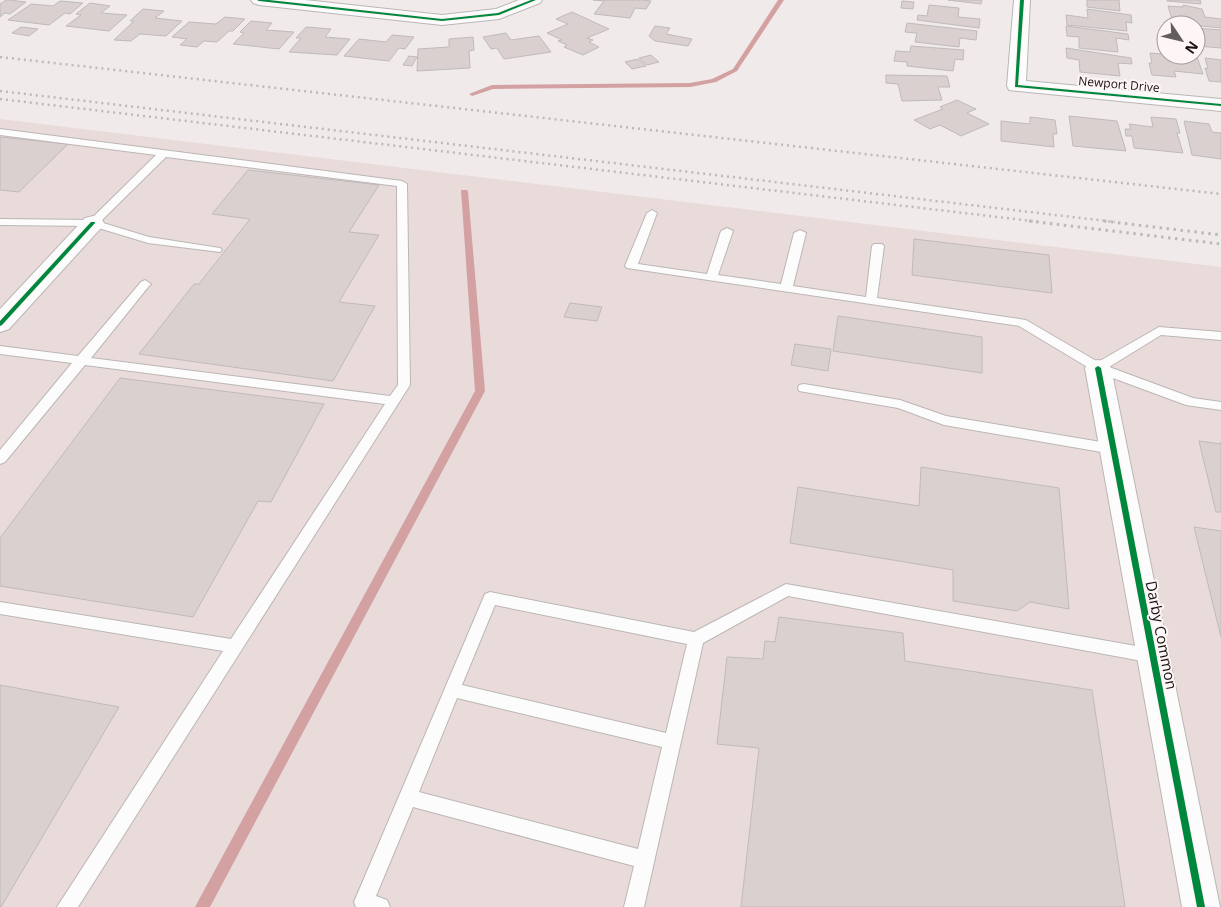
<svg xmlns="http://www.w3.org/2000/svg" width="1221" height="907" font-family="'Open Sans',sans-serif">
	<rect width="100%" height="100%" fill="#f1eaea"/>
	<!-- built -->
	<path fill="#e9dbda" d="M0,119l1221,148v640h-1221z"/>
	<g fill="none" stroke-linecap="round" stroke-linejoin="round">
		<!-- stream -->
		<g fill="#d4a1a2" fill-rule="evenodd">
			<path d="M778,0h6l-47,71 -21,11 -26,5 -197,2 -21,7 -3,-2 23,-9 198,-2 22,-4 21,-10z"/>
			<path d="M461,190h6l1,2 17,199 -275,516h-15l280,-516z"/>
		</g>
	</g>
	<!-- building -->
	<g fill="#dbd0d0" stroke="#c0baba">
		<path d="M6,0h3l17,2 -16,12 -5,-1 -5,4v-13z"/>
		<path d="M593,0h50l8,1 -5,8 -11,-1 -5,10 -36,-4 10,-13z"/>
		<path d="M948,0h34l-1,4z"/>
		<path d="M1087,0h32l1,11 -33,-4z"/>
		<path d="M1167,0h33l1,4 -34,-3z"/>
		<path d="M60,1l23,2 -13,11 -5,-1 -16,12 -41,-5 23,-16 22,2z"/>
		<path d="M902,1l12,1 -1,7 -12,-1z"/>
		<path d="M90,3l20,3 -9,7 26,2 -18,16 -43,-5 15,-11 -5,-1z"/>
		<path d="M929,5l30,3 -1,9 22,2 -1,9 -62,-8 1,-5 9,1z"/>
		<path d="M1183,5l19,4 3,8 16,2v9l-48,-5 -5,-17 15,1z"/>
		<path d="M143,9l21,2 -9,7 27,3 -16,15 -26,-2 -9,7 -17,-1 20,-19h-4z"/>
		<path d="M1087,9l44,6 1,8 -6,-1 1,9 -60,-6 -1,-10 22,3z"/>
		<path d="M572,12l37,17 -22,9 6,2 -4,2 10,5 -16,8 -19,-8 3,-2 -9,-4 4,-1 -15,-7 21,-9 -12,-5z"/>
		<path d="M225,17l20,2 -12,12h-4l-12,11 -13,-1 -7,6 -17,-2 7,-6 -15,-2 17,-15 27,2z"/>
		<path d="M251,21l21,2 -6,7 28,2 -15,17 -46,-5 11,-11 -4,-1z"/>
		<path d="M907,23l70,8 -1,9 -16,-2 -1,9 -44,-5 2,-9 -12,-1z"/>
		<path d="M655,26l15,2 -4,6 26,5 -4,7 -33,-5 -6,-5z"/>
		<path d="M1066,26l62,8 1,6 -13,-2 2,14 -39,-4v-11l-12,-1z"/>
		<path d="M21,27l17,2 -9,7 -17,-3z"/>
		<path d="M306,27l25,2 -6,8 25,2 -13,16 -48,-3 12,-14h-5z"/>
		<path d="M1196,28l25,2v18l-25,-2z"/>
		<path d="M506,33l5,7 28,-4 12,16 -47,7 -7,-11 -6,1 -8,-12z"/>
		<path d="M392,35l22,2 -9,12 -6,-1 -10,13 -45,-5 15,-17 27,3z"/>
		<path d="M473,37l1,13 -5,1 1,17 -53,3 1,-22 31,-2v-8z"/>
		<path d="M911,46l53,4 -1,10 -8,-1 -2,12 -46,-5v-4l-13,-1 2,-10 14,1z"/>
		<path d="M1066,48l65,10 1,6 -14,-1 2,13 -40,-4 -1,-12 -12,-2z"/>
		<path d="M1150,53l47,4 6,17 -29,-3 2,6 -24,-2 -3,-12h3z"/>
		<path d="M651,55l8,7 -12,3 -8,-7z"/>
		<path d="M409,56l8,1 -5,9 -9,-1z"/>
		<path d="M1205,58l16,2v22l-12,-1 -4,-13 3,1z"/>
		<path d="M638,59l8,7 -14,3 -7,-7z"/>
		<path d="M886,75l61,1 3,11h-12l4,13 -40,1 -4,-17 -12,-1z"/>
		<path d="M957,100l19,9 -9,4 22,11 -28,12 -21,-11 -10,4 -16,-9 29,-11 -3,-2z"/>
		<path d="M1069,116l48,5 9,30 -53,-5z"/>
		<path d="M1030,117l25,3 2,14h-4l1,13 -53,-6v-20l29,3z"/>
		<path d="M1151,117l25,2 4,14h-3l6,20 -49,-5 -2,-12h-6l-1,-7h6l-2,-5 24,3z"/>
		<path d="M1184,121l25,3 3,8 9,1v26l-29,-4z"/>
		<path d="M0,137l68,7 -49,48 -19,-2z"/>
		<path d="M248,170l131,15 -30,47 30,3 -40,67 36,4 -42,75 -194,-27 55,-70h5l51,-65 -38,-5z"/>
		<path d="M914,239l135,16 3,38 -140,-18z"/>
		<path d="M570,303l32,4 -5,14 -33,-4z"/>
		<path d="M838,316l144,21v36l-149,-22z"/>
		<path d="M795,344l36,5 -3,22 -37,-6z"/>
		<path d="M120,378l204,26 -53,98 -13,-1 -65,116 -193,-31v-48z"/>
		<path d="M1199,441l22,3v-2v70h-5z"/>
		<path d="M921,467l138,21 10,121 -39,-7 -13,9 -64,-10v-31l-163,-27 8,-56 121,19z"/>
		<path d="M1194,527l27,4v106z"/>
		<path d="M779,617l124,16 2,28 187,29 33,217h-384l18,-159 -42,-4 10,-87 36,2 2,-18 10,1z"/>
		<path d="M0,685l119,22 -118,200h-1z"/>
	</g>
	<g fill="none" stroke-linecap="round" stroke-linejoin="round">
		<defs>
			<g id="lane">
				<path d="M0,129l402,52 5,3 3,201 -332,522h-21l166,-256 -223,-37v-12l231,37 154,-235 -300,-39 -80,97 -5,2v-14l72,-87 -72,-9v-8l78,10 63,-74 4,-2 6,4 -2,2 -58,72 299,38 8,-11 -1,-199 -231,-29 -66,65 49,15 71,11 2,2 -2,2 -72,-9 -56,-17 -92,-1v-6l90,1 66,-65 -156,-20z"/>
				<path d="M652,210l5,3 -19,51 69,10 14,-43 6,-3 6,3 -15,44 63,9 13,-51 6,-3 6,3 -13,53 73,11 6,-51 2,-2h8l2,2 -7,52 149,22 72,42 61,-35 62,5v8l-60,-5 -52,32 84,31 28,4v8l-35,-5 -92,-34 -75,-45 -392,-58 -2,-2 22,-53z"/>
				<path d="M804,384l96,16 46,16 167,28 5,2 2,3 -2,3 -5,2 -169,-29 -46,-17 -99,-17 -1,-3 1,-3z"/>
				<path d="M786,584l367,65 6,2 2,5 -2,5 -6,2 -365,-67 -85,47 -59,264h-20l10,-41 -221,-59 -37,89 11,4 3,7h-34l-2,-5 131,-308 5,-2 204,40zM495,605l192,39 -21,89 -204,-48zM457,698l205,49 -24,102 -219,-57z"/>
			</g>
			<g id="street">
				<path d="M251,0h54l137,15 54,-6 23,-9h23l-2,3 -41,16 -57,6 -183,-20 -6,-2z"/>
				<path d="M1014,0h16l-4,81 195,18v12l-212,-21 -2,-4z"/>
				<path d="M93,216l8,2 3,5 -3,5 -92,101 -9,3v-23l85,-91z"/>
				<path d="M1098,360l9,2 4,6 109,539h-38l-97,-539 4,-6z"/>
			</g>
		</defs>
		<!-- lane casing -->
		<use href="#lane" stroke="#bbb6b6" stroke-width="2"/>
		<!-- street casing -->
		<use href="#street" stroke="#bbb6b6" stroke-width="2"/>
		<!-- lane -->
		<use href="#lane" fill="#fdfcfc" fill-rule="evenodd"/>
		<!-- street -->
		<use href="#street" fill="#fdfcfc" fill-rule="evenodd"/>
		<!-- rail-far1 -->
		<g stroke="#bbbaba" stroke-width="2.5" stroke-dasharray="2 4" stroke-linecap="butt">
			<path d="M0,57l1221,137"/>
			<path d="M0,91l1115,131"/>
			<path d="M0,99l1040,123"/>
		</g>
		<!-- rail -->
		<g stroke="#bbbaba" stroke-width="3" stroke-dasharray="2.5 4.5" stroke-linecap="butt">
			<path d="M1029,221l192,23"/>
			<path d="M1104,221l117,14"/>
		</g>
		<defs>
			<g id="cycleway">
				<path d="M257,0h12l173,19 56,-6 33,-13h5l-37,15 -57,6 -183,-20z"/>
				<path d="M1020,0h4l-6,85 203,19v2l-206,-19z"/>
				<path d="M91,222h4v1l-93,102 -2,1v-5z"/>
				<path d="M1098,366l3,2 104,539h-8l-102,-539z"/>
			</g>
		</defs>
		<!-- cycleway casing -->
		<use href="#cycleway" stroke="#fef6f6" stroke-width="3"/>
		<!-- cycleway -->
		<use href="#cycleway" fill="#00873e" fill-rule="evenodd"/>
	</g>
	<g text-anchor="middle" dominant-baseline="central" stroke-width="4" stroke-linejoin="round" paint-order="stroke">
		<!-- far-street labels -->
		<g font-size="12" fill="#171313" stroke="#fef6f6">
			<text transform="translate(1119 84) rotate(5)">Newport Drive</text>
		</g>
		<!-- street labels -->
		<g font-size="15" fill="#171313" stroke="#fef6f6">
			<text transform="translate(1162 635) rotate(79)">Darby Common</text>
		</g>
	</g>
	<!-- north arrow -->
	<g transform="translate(1181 40) rotate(125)"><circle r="24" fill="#fef6f6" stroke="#a29b9b"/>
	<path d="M0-4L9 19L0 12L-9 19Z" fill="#635e5e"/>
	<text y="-8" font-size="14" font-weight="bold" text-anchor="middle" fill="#171313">N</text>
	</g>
</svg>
